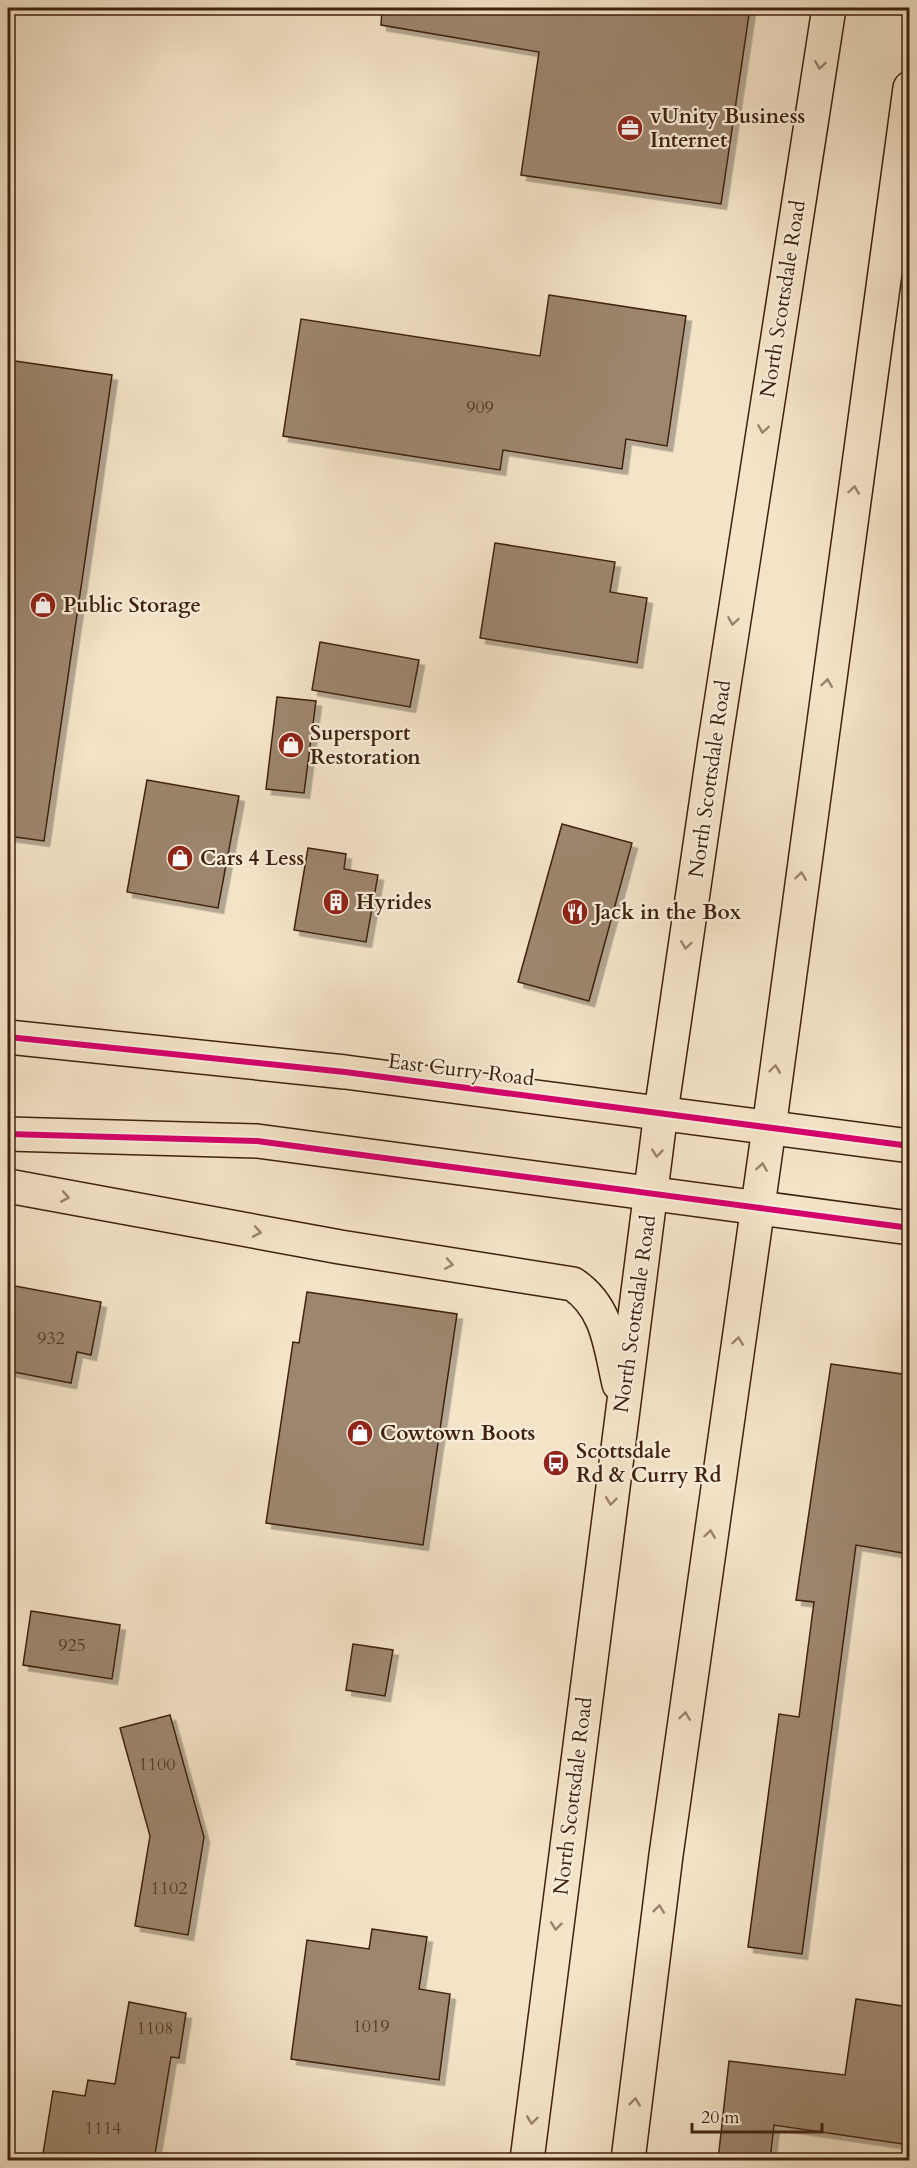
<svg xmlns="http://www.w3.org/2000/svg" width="917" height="2168" font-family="Cardo,serif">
	<defs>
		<filter id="shadow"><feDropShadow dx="5.5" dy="5.5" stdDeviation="0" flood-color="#0004"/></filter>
	</defs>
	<rect width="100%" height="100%" fill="#f4e3c7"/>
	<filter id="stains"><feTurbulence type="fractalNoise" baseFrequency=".00333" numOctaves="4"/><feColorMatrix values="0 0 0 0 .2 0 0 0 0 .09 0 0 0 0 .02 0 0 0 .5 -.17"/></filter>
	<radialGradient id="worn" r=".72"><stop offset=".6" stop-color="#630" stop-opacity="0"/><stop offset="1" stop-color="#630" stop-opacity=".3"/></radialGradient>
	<!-- building -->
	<g fill="#9d866e" stroke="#3f210d" stroke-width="1.5" filter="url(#shadow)">
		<path d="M382,8h368l-29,196 -200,-29 18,-123 -158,-27z"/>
		<path d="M549,295l137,21 -19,130 -41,-7 -4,30 -119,-19 -3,20 -217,-34 18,-117 239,37z"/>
		<path d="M8,360l104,15 -68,466 -36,-5z"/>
		<path d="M495,543l120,19 -5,30 37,6 -10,65 -157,-25z"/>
		<path d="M320,642l99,18 -9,47 -98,-17z"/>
		<path d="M277,697l39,4 -12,92 -38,-4z"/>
		<path d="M147,780l92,16 -21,112 -91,-16z"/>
		<path d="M562,824l70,19 -43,158 -71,-19z"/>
		<path d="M308,848l38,6 -2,15 34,6 -12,67 -72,-12z"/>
		<path d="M15,1286l86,16 -10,53 -14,-3 -6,31 -63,-12v-47z"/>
		<path d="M307,1292l150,22 -34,231 -157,-22 27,-181 6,1z"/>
		<path d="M831,1364l78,11v179l-53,-9 -54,409 -54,-7 31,-233 20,3 15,-115 -18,-2z"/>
		<path d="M31,1611l89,14 -8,54 -89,-14z"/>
		<path d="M353,1644l40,6 -8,46 -39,-6z"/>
		<path d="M170,1715l34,122 -16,98 -53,-9 15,-90 -30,-108z"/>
		<path d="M372,1929l55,8 -8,52 31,5 -11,86 -148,-21 16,-119 62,9z"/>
		<path d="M856,1999l53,8v138l-135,-20 -4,35h-52l11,-99 116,14z"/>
		<path d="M129,2002l57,11 -7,45 -8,-1 -17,103h-112l11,-69 32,5 3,-16 27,4z"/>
	</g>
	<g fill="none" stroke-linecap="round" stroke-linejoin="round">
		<defs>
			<g id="primary">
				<path d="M8,1037l337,35 565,74"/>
				<path d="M8,1134l249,7 653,87"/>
				<path d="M8,1186l332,61 233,37c35,24 37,61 46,100"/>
				<path d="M527,2160l134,-1048 54,-370 114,-734"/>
				<path d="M628,2160l38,-305 103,-727 141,-1040"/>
			</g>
		</defs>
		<!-- primary casing -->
		<use href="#primary" stroke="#3f210d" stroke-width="36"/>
		<!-- primary -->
		<use href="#primary" stroke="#f4e3c7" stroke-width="33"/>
		<defs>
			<g id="cycleway">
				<path d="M8,1037l337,35 565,74"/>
				<path d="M8,1134l249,7 653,87"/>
			</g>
		</defs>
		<!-- cycleway casing -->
		<use href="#cycleway" stroke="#f8eddb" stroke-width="10"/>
		<!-- cycleway -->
		<use href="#cycleway" stroke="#d6006c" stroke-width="6"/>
	</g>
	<!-- one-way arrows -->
	<defs><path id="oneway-chevron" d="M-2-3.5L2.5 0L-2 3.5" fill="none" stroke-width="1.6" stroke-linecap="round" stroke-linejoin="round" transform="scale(1.5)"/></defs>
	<g stroke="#9a826a">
		<use href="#oneway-chevron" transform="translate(820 65) rotate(99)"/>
		<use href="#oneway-chevron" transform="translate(763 429) rotate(99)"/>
		<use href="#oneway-chevron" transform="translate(854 490) rotate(-82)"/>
		<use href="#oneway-chevron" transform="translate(733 621) rotate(99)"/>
		<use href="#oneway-chevron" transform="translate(827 683) rotate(-82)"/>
		<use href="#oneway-chevron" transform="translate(801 876) rotate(-82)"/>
		<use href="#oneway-chevron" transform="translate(686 945) rotate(98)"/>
		<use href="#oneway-chevron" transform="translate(775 1069) rotate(-83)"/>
		<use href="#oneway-chevron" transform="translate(657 1153) rotate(96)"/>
		<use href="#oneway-chevron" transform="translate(762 1167) rotate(-81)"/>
		<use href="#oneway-chevron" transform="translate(65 1197) rotate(10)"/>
		<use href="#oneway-chevron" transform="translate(257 1232) rotate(10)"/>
		<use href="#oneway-chevron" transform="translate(449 1264) rotate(9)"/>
		<use href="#oneway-chevron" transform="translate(738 1341) rotate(-82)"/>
		<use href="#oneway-chevron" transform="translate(611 1501) rotate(97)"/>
		<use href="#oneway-chevron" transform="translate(710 1534) rotate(-82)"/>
		<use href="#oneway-chevron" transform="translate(685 1716) rotate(-82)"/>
		<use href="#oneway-chevron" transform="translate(659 1909) rotate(-83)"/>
		<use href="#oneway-chevron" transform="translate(556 1926) rotate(97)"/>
		<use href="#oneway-chevron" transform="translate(635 2102) rotate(-83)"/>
		<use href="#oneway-chevron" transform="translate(532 2120) rotate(97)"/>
	</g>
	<!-- icons -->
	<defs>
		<symbol id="office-disc" viewBox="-11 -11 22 22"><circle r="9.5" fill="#8f2418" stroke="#f8eddb"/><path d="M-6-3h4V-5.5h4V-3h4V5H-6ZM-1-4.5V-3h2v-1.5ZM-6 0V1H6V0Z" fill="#fff"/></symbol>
		<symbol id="shop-disc" viewBox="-11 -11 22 22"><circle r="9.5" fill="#8f2418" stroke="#f8eddb"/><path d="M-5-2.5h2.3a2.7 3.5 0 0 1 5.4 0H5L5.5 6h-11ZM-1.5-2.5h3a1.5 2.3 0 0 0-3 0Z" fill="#fff"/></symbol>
		<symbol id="building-disc" viewBox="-11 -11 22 22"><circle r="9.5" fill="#8f2418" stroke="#f8eddb"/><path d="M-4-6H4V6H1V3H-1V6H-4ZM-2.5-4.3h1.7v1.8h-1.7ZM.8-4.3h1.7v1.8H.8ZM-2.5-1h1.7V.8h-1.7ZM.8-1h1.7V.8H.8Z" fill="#fff"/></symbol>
		<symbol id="restaurant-disc" viewBox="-11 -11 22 22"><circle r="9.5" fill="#8f2418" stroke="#f8eddb"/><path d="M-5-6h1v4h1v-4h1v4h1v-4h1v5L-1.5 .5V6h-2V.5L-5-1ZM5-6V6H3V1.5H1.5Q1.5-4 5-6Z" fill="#fff"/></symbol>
		<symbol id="bus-disc" viewBox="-11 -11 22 22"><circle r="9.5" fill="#8f2418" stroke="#f8eddb"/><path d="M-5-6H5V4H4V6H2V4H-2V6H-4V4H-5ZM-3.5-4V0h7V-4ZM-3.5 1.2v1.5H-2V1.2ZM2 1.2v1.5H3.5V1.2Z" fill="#fff"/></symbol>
	</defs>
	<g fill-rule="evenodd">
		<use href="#office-disc" x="615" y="113" width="30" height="30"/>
		<use href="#shop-disc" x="28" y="590" width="30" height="30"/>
		<use href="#shop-disc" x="276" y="730" width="30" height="30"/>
		<use href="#shop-disc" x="165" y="843" width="30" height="30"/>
		<use href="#building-disc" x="321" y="887" width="30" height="30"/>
		<use href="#restaurant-disc" x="560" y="897" width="30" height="30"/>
		<use href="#shop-disc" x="345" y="1418" width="30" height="30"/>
		<use href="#bus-disc" x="541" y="1448" width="30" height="30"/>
	</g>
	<g text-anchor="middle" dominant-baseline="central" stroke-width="4.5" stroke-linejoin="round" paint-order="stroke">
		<!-- number labels -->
		<g font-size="18" fill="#563a25">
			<text x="480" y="407">909</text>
			<text x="51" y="1338">932</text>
			<text x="72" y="1645">925</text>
			<text x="157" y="1764">1100</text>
			<text x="169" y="1888">1102</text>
			<text x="371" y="2026">1019</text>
			<text x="155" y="2028">1108</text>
			<text x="103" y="2128">1114</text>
		</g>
		<!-- poi labels -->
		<g font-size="21" font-weight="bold" fill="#3f210d" stroke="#f8eddb" text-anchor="start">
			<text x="650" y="116">vUnity Business<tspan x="650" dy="24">Internet</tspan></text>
			<text x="63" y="605">Public Storage</text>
			<text x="310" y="733">Supersport<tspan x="310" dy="24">Restoration</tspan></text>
			<text x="200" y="858">Cars 4 Less</text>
			<text x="356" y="902">Hyrides</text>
			<text x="594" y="912">Jack in the Box</text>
			<text x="380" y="1433">Cowtown Boots</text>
			<text x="576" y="1451">Scottsdale<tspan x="576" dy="24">Rd &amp; Curry Rd</tspan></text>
		</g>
		<!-- street labels -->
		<g font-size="21" fill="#3f210d" stroke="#f8eddb">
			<text transform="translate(783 299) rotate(-81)">North Scottsdale Road</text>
			<text transform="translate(710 779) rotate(-82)">North Scottsdale Road</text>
			<text transform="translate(461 1070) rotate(7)">East Curry Road</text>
			<text transform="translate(635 1314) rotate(-82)">North Scottsdale Road</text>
			<text transform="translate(573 1796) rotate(-83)">North Scottsdale Road</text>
		</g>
	</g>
	<!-- margin -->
	<rect width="917" height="2168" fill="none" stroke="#f4e3c7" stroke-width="30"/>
	<rect x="9" y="9" width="899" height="2150" fill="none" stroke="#3f210d" stroke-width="3"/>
	<rect x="15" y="15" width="887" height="2138" fill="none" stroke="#3f210d" stroke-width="1.5"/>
	<!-- scale -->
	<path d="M692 2123v9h130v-9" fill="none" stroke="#3f210d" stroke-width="3"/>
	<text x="701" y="2123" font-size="18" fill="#3f210d" stroke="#f8eddb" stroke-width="4.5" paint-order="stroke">20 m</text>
	<rect width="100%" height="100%" filter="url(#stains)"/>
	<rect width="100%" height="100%" fill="url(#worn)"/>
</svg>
